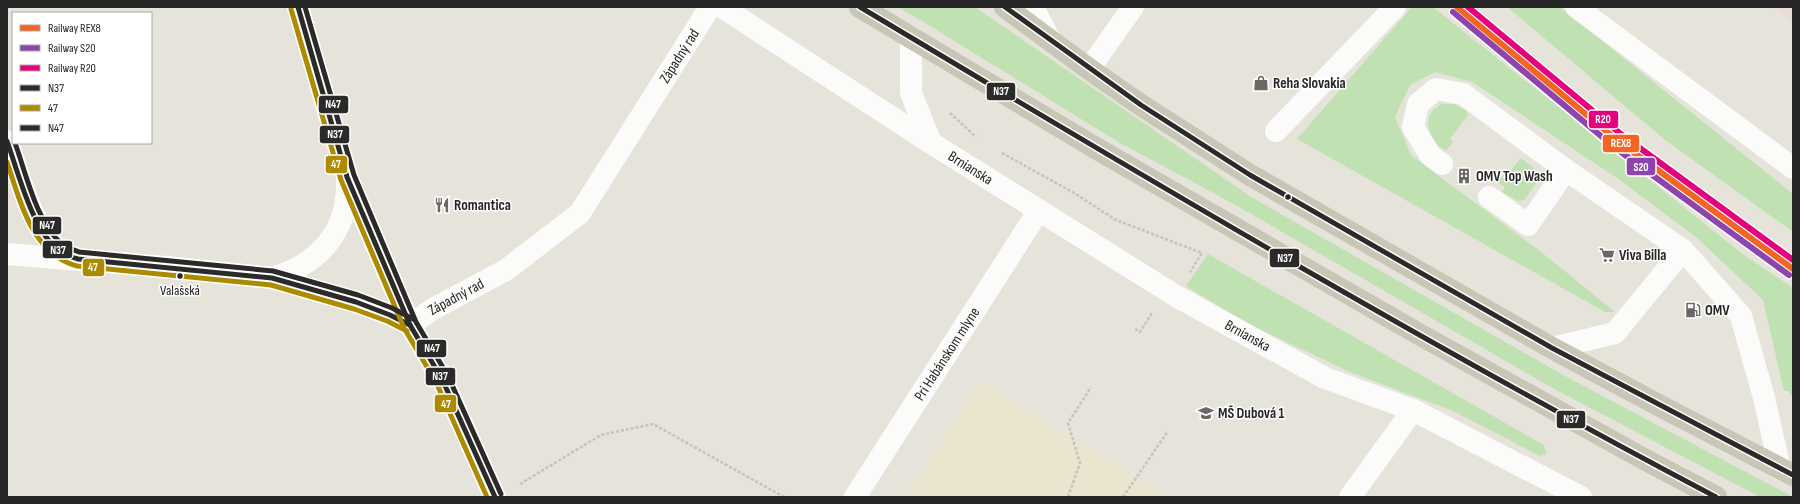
<svg xmlns="http://www.w3.org/2000/svg" width="1800" height="504" font-family="'Sofia Sans Condensed',sans-serif">
	<rect width="100%" height="100%" fill="#e6e3db"/>
	<!-- education -->
	<path fill="#e9e5cf" d="M979,381l190,116h-263z"/>
	<!-- medical -->
	<path fill="#ecdcd7" d="M1773,7h20v17z"/>
	<!-- green -->
	<g fill="#c0e2b3">
		<path d="M898,7h77l278,191 312,178 228,121h-33l-204,-107 -324,-187 -112,-60 -185,-114z"/>
		<path d="M1412,7h21l307,245 53,36v110l-5,-7h-4l-21,-91 -66,-62 -80,-60 -145,-96 -37,-10 -25,13 -15,32 16,38 134,100 70,57h-10l-308,-173z"/>
		<path d="M1507,7h53l233,187v38l-129,-93z"/>
		<path d="M1442,104h12l12,6 2,5 -18,24 3,3 -7,9 -13,-9 -5,-16 1,-9 4,-7z"/>
		<path d="M1521,158l13,10 5,7 -2,7 -13,18 -6,1 -16,-9 3,-5 -11,-7 4,-5 6,4z"/>
		<path d="M1208,254l336,191 3,9 -7,2 -87,-45 -103,-39 -106,-50 -58,-36z"/>
	</g>
	<g fill="none" stroke-linecap="round" stroke-linejoin="round">
		<!-- path -->
		<g stroke="#c4c3c2" stroke-width="2.5" stroke-dasharray="3 2" stroke-linecap="butt">
			<path d="M950,113l26,24"/>
			<path d="M1002,153l72,40 42,27 86,33 -12,19"/>
			<path d="M1135,329l5,3 12,-19"/>
			<path d="M520,484l81,-49 52,-11 131,73"/>
			<path d="M1068,497l12,-34 -12,-40 23,-36"/>
			<path d="M1123,497l45,-66"/>
		</g>
		<!-- minor -->
		<g stroke="#fbfbfa" stroke-width="22">
			<path d="M298,7l49,170 63,148 32,54 53,118"/>
			<path id="s1" d="M722,7l209,136 245,153 149,82 88,32 168,87"/>
			<path d="M1033,7l17,33"/>
			<path d="M1576,7l217,161"/>
			<path d="M911,37v56l20,50"/>
			<path d="M1089,69l44,-62"/>
			<path d="M1276,131l119,-124"/>
			<path d="M7,141c12,31 25,87 51,109 5,4 12,6 17,8"/>
			<path d="M1442,164l-12,-9 -17,-28 5,-23 18,-15 27,5 103,76 -38,55 -39,-28"/>
			<path d="M1566,170l117,80 58,66 23,82 16,71"/>
			<path d="M7,254l171,14 94,10 84,24 34,13 20,10"/>
			<path d="M272,278c47,-14 76,-46 75,-96"/>
			<path id="s2" d="M410,325l23,-16 73,-39 74,-57 130,-206"/>
			<path d="M1552,348l63,-15 68,-83"/>
			<path id="s3" d="M855,497l184,-287"/>
			<path d="M1350,497l63,-87"/>
		</g>
		<!-- major -->
		<g stroke="#c8c6b6" stroke-width="22">
			<path d="M860,7l239,143 318,183 225,125 74,39"/>
			<path d="M1005,7l84,62 52,36 109,70 302,173 112,60 129,67"/>
		</g>
		<defs>
			<g id="bus-1">
				<path d="M298,7l49,170 63,148 32,54 53,118"/>
				<path d="M860,7c282,169 565,337 856,490"/>
				<path d="M1005,7l136,98 109,70 302,173 241,127"/>
				<path d="M7,141c11,31 25,88 51,109 6,4 13,7 20,9l194,19 84,24 34,13 20,10"/>
			</g>
			<g id="bus-2">
				<path d="M291,9l50,171 63,148 32,54 51,115"/>
				<path d="M7,162c13,39 25,92 70,104l194,19 83,24 33,12 20,10"/>
			</g>
			<g id="bus-3">
				<path d="M305,7l49,168 62,147 32,54 53,118"/>
				<path d="M15,143c11,30 22,81 47,101 5,4 12,6 17,8l194,19 85,24 34,13 21,11"/>
			</g>
		</defs>
		<!-- bus-1 casing -->
		<use href="#bus-1" stroke="#fff" stroke-width="8"/>
		<!-- bus-2 casing -->
		<use href="#bus-2" stroke="#fff" stroke-width="8"/>
		<!-- bus-3 casing -->
		<use href="#bus-3" stroke="#fff" stroke-width="8"/>
		<!-- bus-1 -->
		<use href="#bus-1" stroke="#2b2a29" stroke-width="5"/>
		<!-- bus-2 -->
		<use href="#bus-2" stroke="#ad8b00" stroke-width="5"/>
		<!-- bus-3 -->
		<use href="#bus-3" stroke="#2b2a29" stroke-width="5"/>
		<defs>
			<path id="rail-1" d="M1457,7l161,134 175,128"/>
			<path id="rail-2" d="M1453,12l161,135 175,128"/>
			<path id="rail-3" d="M1468,7l154,128 171,125"/>
		</defs>
		<!-- rail-1 casing -->
		<use href="#rail-1" stroke="#fff" stroke-width="9"/>
		<!-- rail-2 casing -->
		<use href="#rail-2" stroke="#fff" stroke-width="9"/>
		<!-- rail-3 casing -->
		<use href="#rail-3" stroke="#fff" stroke-width="9"/>
		<!-- rail-1 -->
		<use href="#rail-1" stroke="#f26522" stroke-width="6"/>
		<!-- rail-2 -->
		<use href="#rail-2" stroke="#8e44ad" stroke-width="6"/>
		<!-- rail-3 -->
		<use href="#rail-3" stroke="#e5007d" stroke-width="6"/>
	</g>
	<!-- icons -->
	<defs>
		<symbol id="shop-bare" viewBox="-9 -9 18 18"><path d="M-5-2.5h2.3a2.7 3.5 0 0 1 5.4 0H5L5.5 6h-11ZM-1.5-2.5h3a1.5 2.3 0 0 0-3 0Z" fill="#696865" stroke="#fff" stroke-width="2.5" paint-order="stroke"/></symbol>
		<symbol id="building-bare" viewBox="-9 -9 18 18"><path d="M-4-6H4V6H1V3H-1V6H-4ZM-2.5-4.3h1.7v1.8h-1.7ZM.8-4.3h1.7v1.8H.8ZM-2.5-1h1.7V.8h-1.7ZM.8-1h1.7V.8H.8Z" fill="#696865" stroke="#fff" stroke-width="2.5" paint-order="stroke"/></symbol>
		<symbol id="restaurant-bare" viewBox="-9 -9 18 18"><path d="M-5-6h1v4h1v-4h1v4h1v-4h1v5L-1.5 .5V6h-2V.5L-5-1ZM5-6V6H3V1.5H1.5Q1.5-4 5-6Z" fill="#696865" stroke="#fff" stroke-width="2.5" paint-order="stroke"/></symbol>
		<symbol id="supermarket-bare" viewBox="-9 -9 18 18"><path d="M-6-5.5h2.5l.6 2H6L4.5 2H-2.5L-4.4-4H-6ZM-1.5 3.2a1.3 1.3 0 1 0 .1 0ZM3 3.2a1.3 1.3 0 1 0 .1 0Z" fill="#696865" stroke="#fff" stroke-width="2.5" paint-order="stroke"/></symbol>
		<symbol id="fuel-bare" viewBox="-9 -9 18 18"><path d="M-5.5-6h7V0h2V4h1.3V-2.5L3-4.5l.8-.8L6-3V5H2.5V1h-1V6h-7ZM-4.2-4.7v3.2H.2V-4.7Z" fill="#696865" stroke="#fff" stroke-width="2.5" paint-order="stroke"/></symbol>
		<symbol id="school-bare" viewBox="-9 -9 18 18"><path d="M0-5L7-2L0 1L-7-2ZM-4 1L0 2.5L4 1V4Q0 6-4 4Z" fill="#696865" stroke="#fff" stroke-width="2.5" paint-order="stroke"/></symbol>
	</defs>
	<g fill-rule="evenodd">
		<use href="#shop-bare" x="1250" y="72" width="22" height="22"/>
		<use href="#building-bare" x="1453" y="165" width="22" height="22"/>
		<use href="#restaurant-bare" x="431" y="194" width="22" height="22"/>
		<use href="#supermarket-bare" x="1596" y="244" width="22" height="22"/>
		<use href="#fuel-bare" x="1682" y="299" width="22" height="22"/>
		<use href="#school-bare" x="1195" y="402" width="22" height="22"/>
	</g>
	<!-- markers -->
	<g fill="#262626" stroke="#fff" stroke-width="1.5">
		<circle cx="1288" cy="197" r="3.5"/>
		<circle cx="180" cy="276" r="3.5"/>
	</g>
	<g text-anchor="middle" dominant-baseline="central" stroke-width="3" stroke-linejoin="round" paint-order="stroke">
		<!-- bus labels -->
		<g font-size="14" fill="#262626" stroke="#fff">
			<text x="180" y="290">Valašská</text>
		</g>
		<!-- street labels -->
		<g font-size="15" fill="#262626" stroke="#fff">
			<text stroke="none"><textPath href="#s2" startOffset="390">Západný rad</textPath></text>
			<text stroke="none"><textPath href="#s1" startOffset="296">Brnianska</textPath></text>
			<text stroke="none"><textPath href="#s2" startOffset="54">Západný rad</textPath></text>
			<text stroke="none"><textPath href="#s1" startOffset="620">Brnianska</textPath></text>
			<text stroke="none"><textPath href="#s3" startOffset="170">Pri Habánskom mlyne</textPath></text>
		</g>
		<!-- poi labels -->
		<g font-size="15" font-weight="bold" fill="#262626" stroke="#fff" text-anchor="start">
			<text x="1273" y="83">Reha Slovakia</text>
			<text x="1476" y="176">OMV Top Wash</text>
			<text x="454" y="205">Romantica</text>
			<text x="1619" y="255">Viva Billa</text>
			<text x="1705" y="310">OMV</text>
			<text x="1218" y="413">MŠ Dubová 1</text>
		</g>
	</g>
	<g stroke="#fff" stroke-width="1.5">
		<rect x="986" y="82" width="30" height="19" rx="4" fill="#2b2a29"/>
		<rect x="318" y="95" width="31" height="19" rx="4" fill="#2b2a29"/>
		<rect x="1588" y="110" width="31" height="19" rx="4" fill="#e5007d"/>
		<rect x="319" y="125" width="31" height="19" rx="4" fill="#2b2a29"/>
		<rect x="1602" y="134" width="38" height="19" rx="4" fill="#f26522"/>
		<rect x="325" y="155" width="23" height="19" rx="4" fill="#ad8b00"/>
		<rect x="1626" y="157" width="30" height="19" rx="4" fill="#8e44ad"/>
		<rect x="32" y="216" width="30" height="19" rx="4" fill="#2b2a29"/>
		<rect x="42" y="240" width="31" height="19" rx="4" fill="#2b2a29"/>
		<rect x="1269" y="248" width="31" height="20" rx="4" fill="#2b2a29"/>
		<rect x="82" y="258" width="23" height="19" rx="4" fill="#ad8b00"/>
		<rect x="416" y="339" width="31" height="19" rx="4" fill="#2b2a29"/>
		<rect x="425" y="367" width="31" height="19" rx="4" fill="#2b2a29"/>
		<rect x="434" y="394" width="23" height="19" rx="4" fill="#ad8b00"/>
		<rect x="1556" y="410" width="30" height="19" rx="4" fill="#2b2a29"/>
	</g>
	<g font-size="11" text-anchor="middle" font-weight="bold" fill="#fff">
		<text x="1001" y="95">N37</text>
		<text x="333" y="108">N47</text>
		<text x="1603" y="123">R20</text>
		<text x="335" y="138">N37</text>
		<text x="1621" y="147">REX8</text>
		<text x="336" y="168">47</text>
		<text x="1641" y="171">S20</text>
		<text x="47" y="229">N47</text>
		<text x="58" y="254">N37</text>
		<text x="1285" y="262">N37</text>
		<text x="93" y="271">47</text>
		<text x="432" y="352">N47</text>
		<text x="440" y="380">N37</text>
		<text x="446" y="408">47</text>
		<text x="1571" y="423">N37</text>
	</g>
	<!-- border -->
	<rect width="1800" height="504" fill="none" stroke="#262626" stroke-width="16"/>
	<!-- legend -->
	<rect x="12" y="12" width="140" height="132" fill="#ffffff" stroke="#a8a8a8"/>
	<rect x="20" y="25" width="20" height="6" fill="#f26522" stroke="#a8a8a8"/>
	<text x="48" y="32" font-size="12" fill="#262626">Railway REX8</text>
	<rect x="20" y="45" width="20" height="6" fill="#8e44ad" stroke="#a8a8a8"/>
	<text x="48" y="52" font-size="12" fill="#262626">Railway S20</text>
	<rect x="20" y="65" width="20" height="6" fill="#e5007d" stroke="#a8a8a8"/>
	<text x="48" y="72" font-size="12" fill="#262626">Railway R20</text>
	<rect x="20" y="85" width="20" height="6" fill="#2b2a29" stroke="#a8a8a8"/>
	<text x="48" y="92" font-size="12" fill="#262626">N37</text>
	<rect x="20" y="105" width="20" height="6" fill="#ad8b00" stroke="#a8a8a8"/>
	<text x="48" y="112" font-size="12" fill="#262626">47</text>
	<rect x="20" y="125" width="20" height="6" fill="#2b2a29" stroke="#a8a8a8"/>
	<text x="48" y="132" font-size="12" fill="#262626">N47</text>
</svg>
